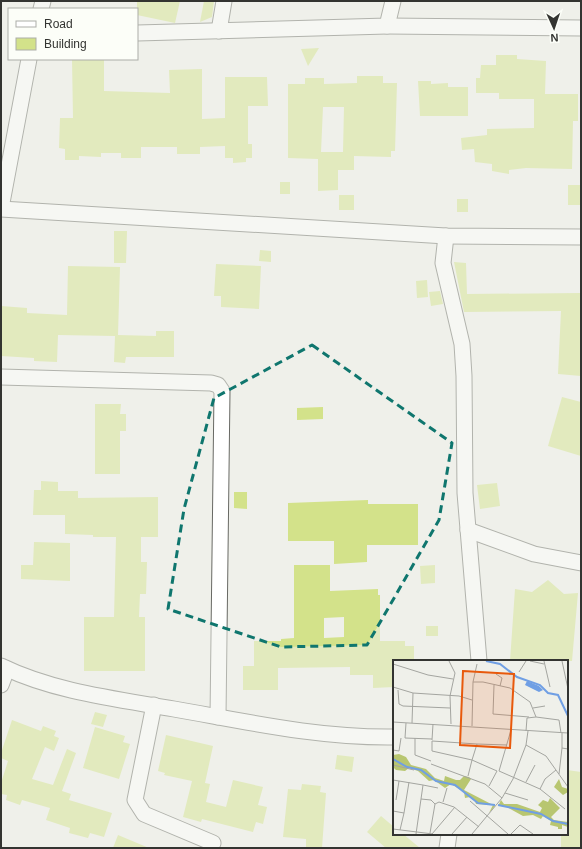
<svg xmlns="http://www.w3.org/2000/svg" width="582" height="849" font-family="Helvetica,sans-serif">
	<rect width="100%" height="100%" fill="#eff0ea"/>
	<!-- building -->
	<g fill="#d3e28a" fill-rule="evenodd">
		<path d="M137,1h43l-5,22 -38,-8z"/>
		<path d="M204,1h10l-2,16 -12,5z"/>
		<path d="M319,48l-11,18 -7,-17z"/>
		<path d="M496,55h21v4l29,2 -1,33h33v27h-5l-1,48 -46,-1 -17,2v4l-17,-3v-7l-17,-2 -1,-13 -12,1 -1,-12 26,-3v-6l47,-1v-29h-35v-6h-23v-15h4l1,-13h15z"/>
		<path d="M72,59h32v32l66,2 -1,-23 33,-1v50l23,-1v-41h42l1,29h-20v38h4v14h-6v4l-13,1v-5h-8v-12l-25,1v7h-23v-7h-36v11h-20v-5h-20v4l-22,-1v4h-14v-11l-6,-1 1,-30h13z"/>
		<path d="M357,76h26v7h14l-2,68h-4v6l-37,-1v14h-16v20l-20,1v-32l-30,-1v-74h17v-6h19v6l33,-1zM323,107h21l-1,45h-22z"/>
		<path d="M418,81h13v3l17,-1v4h20v29h-48z"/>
		<rect x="280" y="182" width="10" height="12"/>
		<rect x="568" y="185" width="13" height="20"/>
		<rect x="339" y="195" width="15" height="15"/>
		<rect x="457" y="199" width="11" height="13"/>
		<path d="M114,231h13l-1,32h-12z"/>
		<path d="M260,250l11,1v11l-12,-1z"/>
		<path d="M454,262l12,1 1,31 114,-1v83l-23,-2 3,-63 -97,1z"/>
		<path d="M216,264l45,2 -2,43 -38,-2v-11h-7z"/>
		<path d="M68,266l52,1 -2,68 38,1v-5h18v26h-48l-1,6 -11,-1 1,-26 -57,-1 -1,27 -23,-1v-3l-33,-2v-50l26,2v5l40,2z"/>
		<path d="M427,280l1,17 -11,1 -1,-17z"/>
		<path d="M440,291l3,13 -12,2 -2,-14z"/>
		<path d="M562,397l19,5v54l-33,-10z"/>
		<path d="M95,404h26l-1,10h6v17h-6v43h-25z"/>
		<path d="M323,407v12l-26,1v-12z"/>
		<path d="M41,481l17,1v9h20v7l80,-1v40h-17v25h6l-1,32h-6l-1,23h6v54h-61v-54h30l2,-80h-23v-2l-28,-1v-19h-32l1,-25h7z"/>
		<path d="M497,483l3,23 -20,3 -3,-24z"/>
		<path d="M234,492h13v17l-13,-1z"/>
		<path d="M368,500v4h50v41h-51v17l-33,2v-23h-46v-38z"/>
		<path d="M34,542l36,1v38l-49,-2v-14h12z"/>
		<path d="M294,565h36v26l48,-2v6h2v46h25v5h9v15h-20v26l-21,1v-13h-23v-8l-72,1v22h-35v-24h11v-25h27v-2l13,-1zM344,617v20l-20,1v-20z"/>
		<path d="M435,565v18l-14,1 -1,-18z"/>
		<path d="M548,580l16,14 14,-1 -6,68h-62l5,-72 17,3z"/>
		<rect x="426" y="626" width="12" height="10"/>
		<path d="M95,712l12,3 -4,12 -12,-3z"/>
		<path d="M12,720l29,11 2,-5 13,5 -2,5 5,2 -5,13 -9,-4 -13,32 21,6 14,-36 9,4 -14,38 9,3 -2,6 43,13 -8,24 -14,-4 -2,5 -19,-5 1,-5 -24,-8 4,-12 -28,-8 -2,5 -14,-5 1,-5 -6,-1v-11l7,-22 -7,-3v-5z"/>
		<path d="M95,727l30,9 -2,6 7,2 -11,35 -36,-11z"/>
		<path d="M166,735l47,11 -8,37 5,1 -4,18 20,5 7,-27 30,7 -5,18 9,2 -4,17 -7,-2 -3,10 -51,-13 -1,3 -18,-5 9,-36 -28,-6 1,-2 -7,-2z"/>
		<path d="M337,755l17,2 -2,15 -17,-3z"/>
		<path d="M567,770l14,2v76h-20v-13h6z"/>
		<path d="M302,784l19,2 -1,6 6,1 -4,55h-16v-9l-23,-2 5,-48 13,1z"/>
		<path d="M381,816l13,11v7h9l17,14h-34l-19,-16z"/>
		<path d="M118,835l31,13h-36z"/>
	</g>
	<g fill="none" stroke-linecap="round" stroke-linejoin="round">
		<defs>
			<g id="minor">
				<path d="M41,9l2,-8"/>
				<path d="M387,26l194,2"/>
				<path d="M219,31l5,-30"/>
				<path d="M137,33l250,-7 6,-25"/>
				<path d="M1,208l28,-149"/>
				<path d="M1,209l445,27 135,1"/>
				<path d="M446,236l-3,27 19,81 2,32 1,117 14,168"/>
				<path d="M1,377l210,6 7,2 4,6 -4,326"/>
				<path d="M468,530l66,24 47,9"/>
				<path d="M1,666c53,26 116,33 173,43 74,13 145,29 220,28"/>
				<path d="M1,685l6,-16"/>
				<path d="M154,705l-19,95 9,14 69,29"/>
				<path d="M447,848l2,-14"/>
			</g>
		</defs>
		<!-- minor casing -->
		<use href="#minor" stroke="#686964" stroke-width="17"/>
		<!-- minor -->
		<use href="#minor" stroke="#fff" stroke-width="15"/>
	</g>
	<!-- marked area -->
	<path d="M0 0H582V849H0ZM312,345l140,98 -13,77 -72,125 -86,2 -113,-38 16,-100 30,-111z" fill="#eff0ea" fill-opacity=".55" fill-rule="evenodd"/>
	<path fill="none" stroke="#0f766e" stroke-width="3" stroke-dasharray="8 5" stroke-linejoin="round" d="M312,345l140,98 -13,77 -72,125 -86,2 -113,-38 16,-100 30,-111z"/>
	<!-- overview -->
	<g transform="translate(393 660)">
		<rect width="175" height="175" fill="#eff0ea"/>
		<path d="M6,94l7,3 5,8 15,4 9,9 9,3 1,-5 11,4h4l4,-4 5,1 2,2 -7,11 31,16 -6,7 4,-8 -17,-1 -1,-3 -5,-4 -5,1 -1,-6 -13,-8 -6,4 -11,-8 -5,1 -11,-10 -9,-3 -4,3 -9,-1 -3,-3v-12zM166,119l3,8 6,2v3l-5,3 -9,-8zM157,138l10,10 -9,9 3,3 14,2v5l-6,-2v4h-4v-2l-8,-2 1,-4 -8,-5 -2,3 -8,-4 -10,1 -18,-10h-7l3,-6 3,4h13l23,8 2,-4 -4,-3 5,-5 5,2z" fill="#b8c670"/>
		<path d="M134,21l12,5 4,4 -4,2 -14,-7z" fill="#709fe4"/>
		<path fill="none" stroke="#709fe4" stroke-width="2" d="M93,1l14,3 17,13 23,8 8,8 10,2 10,21M0,99l14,8 14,3 15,11 19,4 23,18 17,2M105,145l43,9 12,7 15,3"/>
		<path fill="none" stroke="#a4a5a0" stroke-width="1" d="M56,1l6,12 -5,23 1,28M137,1l14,3M151,1l6,26M169,1l6,28M0,4l35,11 25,4M126,12l7,-11M103,14l6,4 -2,8M80,22l4,-18M101,25l-1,29 36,3M0,27l20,6 46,3 13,4M5,30l1,14 4,2 47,2M140,48l12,-2M143,57l23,3 2,13M0,62l175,11M13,63l-1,15 27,1M19,63l1,-30M79,66l1,-44h10l27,6 20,14 6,15 -9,1 -1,13M118,70l-12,41 41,18 5,-10 11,-9M22,78v17l16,6M39,80l1,-16M133,85l20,11 22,31M169,88v-15M0,90l6,1 2,-13M38,104l54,20 17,14M0,105l21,5M166,114l3,-26 6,1M75,116l4,-16 -40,-9v-10l45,3M0,120l30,5 -7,49M133,122l9,-17M30,125l15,3M96,126l8,-15 -25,-11 5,-16 30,1M147,129l25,20M112,133l23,7M28,139l10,1 4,4 -5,29M3,140l3,-19M77,141l38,33M50,142l4,-14M42,144l4,-2 15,5 25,20M0,151l11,2 5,-31M0,169l40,5M7,170l4,-17M39,174l23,-27M59,174l15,-17M79,174l30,-36 11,-19 13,-34 2,-14M118,174l9,-9 13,9"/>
		<path fill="#e8590c" fill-opacity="0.15" stroke="#e8590c" stroke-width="2" d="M70,11l51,3 -4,74 -50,-3z"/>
		<rect width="175" height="175" fill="none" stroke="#333431" stroke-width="2"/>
	</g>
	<!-- border -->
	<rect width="582" height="849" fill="none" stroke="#333431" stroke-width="4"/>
	<!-- legend -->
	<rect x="8" y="8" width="130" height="52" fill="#fcfef8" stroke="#acada8"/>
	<rect x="16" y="21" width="20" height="6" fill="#ffffff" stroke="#acada8"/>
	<text x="44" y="28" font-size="12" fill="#333431">Road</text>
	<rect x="16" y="38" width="20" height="12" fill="#d3e28a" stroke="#acada8"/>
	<text x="44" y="48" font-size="12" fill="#333431">Building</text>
	<!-- north arrow -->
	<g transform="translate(554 28) rotate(177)" stroke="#fcfef8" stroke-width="3" paint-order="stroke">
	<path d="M0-3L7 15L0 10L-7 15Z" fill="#333431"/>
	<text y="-6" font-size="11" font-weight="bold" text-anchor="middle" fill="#333431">N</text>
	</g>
</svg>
